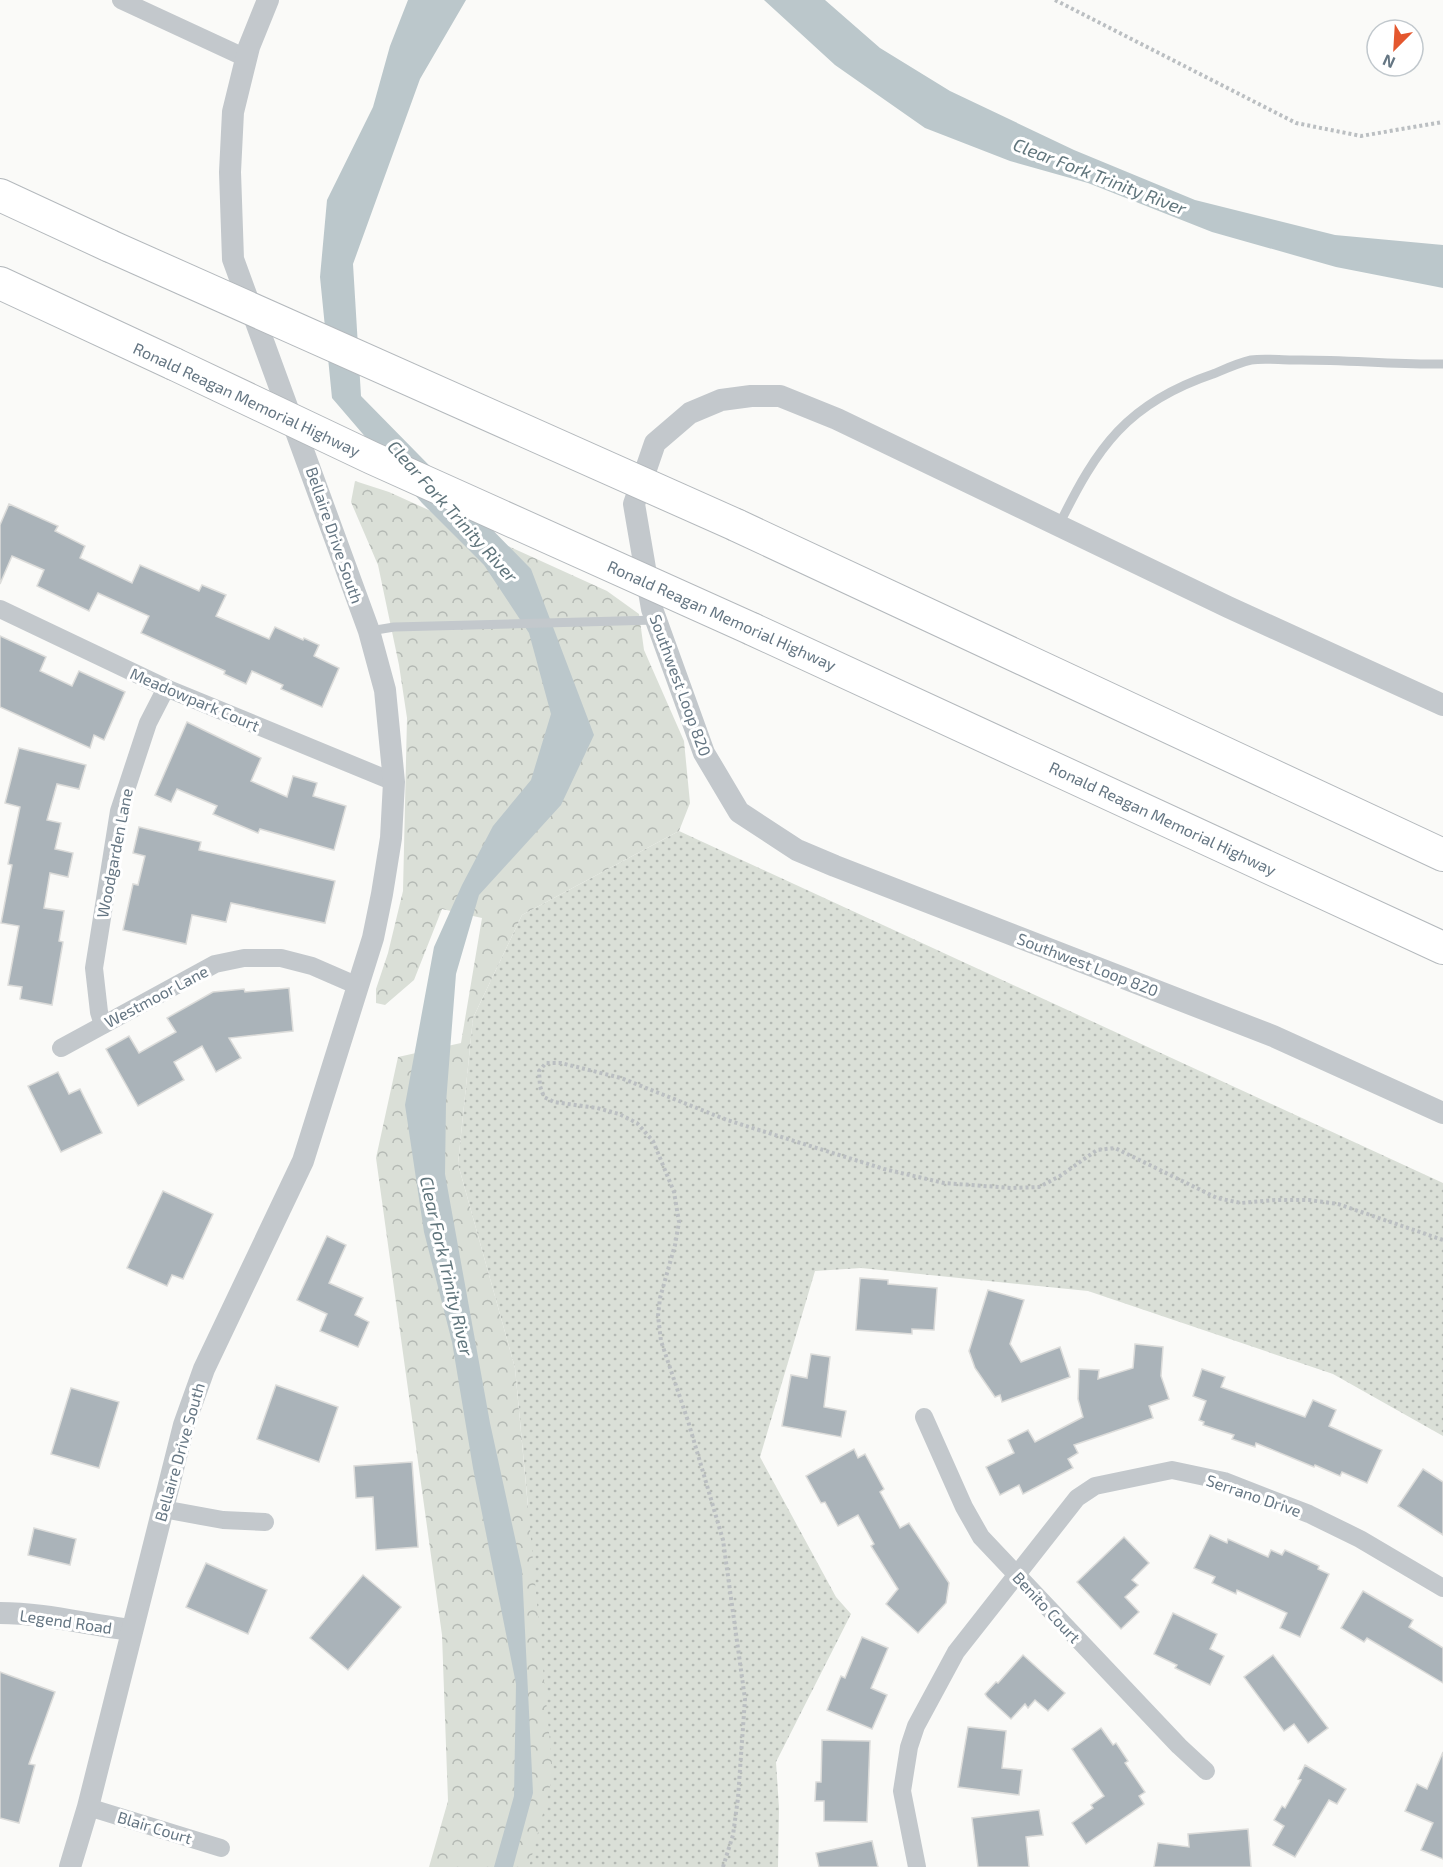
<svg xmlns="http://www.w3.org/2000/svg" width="1443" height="1867" font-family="'Exo 2',sans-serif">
	<defs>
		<pattern id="grass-dots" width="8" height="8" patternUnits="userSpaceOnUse" patternTransform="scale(1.5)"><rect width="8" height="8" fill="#dadfd7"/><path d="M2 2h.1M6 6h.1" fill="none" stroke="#b4b9b4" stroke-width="1.8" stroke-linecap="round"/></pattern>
		<pattern id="forest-crowns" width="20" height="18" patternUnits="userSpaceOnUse" patternTransform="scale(1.5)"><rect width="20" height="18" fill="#dadfd7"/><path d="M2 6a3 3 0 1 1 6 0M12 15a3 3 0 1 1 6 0" fill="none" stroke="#b4b9b4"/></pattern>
	</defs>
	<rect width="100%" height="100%" fill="#fafaf8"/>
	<!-- grass -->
	<path fill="url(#grass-dots)" d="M679,831l764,352v253l-110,-62 -245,-83 -227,-23 -46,3 -55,186 76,140 15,17 -75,148 3,46 -1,59h-252l2,-361 -13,-138 -57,-204 15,-146 49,-103z"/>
	<!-- forest -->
	<path fill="url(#forest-crowns)" d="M355,481l34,11 218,99 32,23 5,36 40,91 6,62 -11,28 -157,84 -49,103 -15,146 57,204 38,407 -24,92h-100l19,-66 -6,-166 -66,-477 22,-101 63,-14 21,-125 -40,-9 -28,71 -29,25 -9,-2v-14l12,-36 15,-62 4,-173 -8,-53 -21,-100 -27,-63z"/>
	<!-- water -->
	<g fill="#bbc7cb">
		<path d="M408,0h58l-46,79 -67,185 8,132 170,173 63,166 -33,70 -82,90 -23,79 -10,129 -1,71 45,249 32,147 11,223 -20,74h-19l20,-71 2,-112 -43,-216 -21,-126 -28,-110 -19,-127 29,-158 28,-62 31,-59 38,-46 20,-66 -22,-81 -45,-68 -62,-62 -90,-105 -12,-121 7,-77 46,-93 17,-61z"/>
		<path d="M764,0h61l55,48 70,43 124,59 121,50 140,35 108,10v43l-107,-21 -124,-35 -124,-49 -78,-22 -85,-33 -90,-63z"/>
	</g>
	<!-- building -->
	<g fill="#aab3b9" stroke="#dcdcda" stroke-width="1.5">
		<path d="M9,504l49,22 -3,5 30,15 -5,12 52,25 8,-18 59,26 3,-6 24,10 -10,21 53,23 6,-12 28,13 1,-2 15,7 -5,11 25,12 -17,39 -41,-18 2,-4 -31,-14 -6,13 -22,-10 1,-3 -84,-38 8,-17 -51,-23 -9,18 -52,-25 7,-16 -32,-14 -12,28v-59z"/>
		<path d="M0,636l46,21 -6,14 32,15 7,-15 46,21 -21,48 -10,-5 -4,13 -90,-41z"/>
		<path d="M187,722l74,36 -10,23 36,16 6,-21 24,7 -4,13 33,10 -12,44 -74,-21 -2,4 -45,-19 4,-8 -40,-17 -6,13 -16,-7z"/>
		<path d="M19,748l67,17 -7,24 -22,-5 -10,36 14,3 -6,26 18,4 -5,24 -18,-4 -6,35 20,3 -5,30 4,1 -11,63 -32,-6 2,-12 -14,-2 11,-59 -18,-3 11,-58 -4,-1 12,-57 -15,-4z"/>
		<path d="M139,827l62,15 -2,8 136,31 -10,42 -94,-20 -5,19 -34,-7 -6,29 -63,-14 10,-46 5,1 7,-29 -12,-3z"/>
		<path d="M289,988l4,43 -64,7 12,20 -25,14 -14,-26 -28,16 10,18 -46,26 -32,-57 23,-13 10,17 37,-21 -9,-14 46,-26 31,-3 1,3z"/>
		<path d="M58,1072l11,22 11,-5 22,44 -41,19 -33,-66z"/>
		<path d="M163,1191l50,23 -30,65 -11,-4 -5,11 -40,-18z"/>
		<path d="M327,1236l19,9 -17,38 34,15 -8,17 14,7 -11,25 -38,-16 7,-17 -30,-14z"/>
		<path d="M860,1278l28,2v4l49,4 -3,42 -22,-1v5l-56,-4z"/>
		<path d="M988,1290l36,10 -14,44 11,18 39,-15 10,30 -68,25 -2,-7 -5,2 -20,-29 -6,-17z"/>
		<path d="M1135,1344l28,3 -2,29 8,23 -20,7 4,12 -79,27 4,8 -10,6 5,9 -50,26 -4,-9 -19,10 -14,-28 28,-14 -6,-13 20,-10 7,12 48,-25 -5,-18 1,-30 20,1 -1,9 35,-11z"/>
		<path d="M811,1354l19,3 -6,50 22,4 -5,26 -59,-11 9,-51 16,3z"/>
		<path d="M1202,1369l23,8 -4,10 84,30 8,-17 23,10 -7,16 53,24 -15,33 -25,-11 -2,4 -25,-11 -1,2 -58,-24 -1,4 -23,-8 2,-4 -31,-10 1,-3 -5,-2 7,-19 -13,-5z"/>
		<path d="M276,1385l62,22 -19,55 -62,-23z"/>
		<path d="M71,1388l48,14 -20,66 -48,-14z"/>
		<path d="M854,1449l4,9 7,-4 19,35 -4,3 20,36 9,-5 40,60 -3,20 -28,30 -32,-29 12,-15 -27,-43 3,-2 -16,-29 -20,11 -13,-24 -4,1 -15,-27z"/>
		<path d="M412,1462l6,85 -42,3 -3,-53 -17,1 -2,-32z"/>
		<path d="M1423,1469l20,13v53l-45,-29z"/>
		<path d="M34,1528l42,11 -6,26 -42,-10z"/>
		<path d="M1210,1535l17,8 1,-4 40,18 3,-7 11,5 3,-5 34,16 -1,3 11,5 -29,63 -20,-9 7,-15 -50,-23 -1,4 -24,-11 3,-6 -21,-9z"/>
		<path d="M1124,1537l25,26 -17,17 6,5 -13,12 14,15 -18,17 -44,-47z"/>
		<path d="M206,1563l61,27 -19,44 -62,-27z"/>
		<path d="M363,1575l38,32 -53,63 -38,-32z"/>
		<path d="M1363,1591l50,29 -4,7 34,21v35l-76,-45 -3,4 -23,-14z"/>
		<path d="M1173,1613l44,21 -7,15 14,7 -14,29 -35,-17 2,-3 -23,-11z"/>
		<path d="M862,1637l26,11 -17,40 16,7 -15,34 -45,-19 14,-34 4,2z"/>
		<path d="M1023,1655l42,38 -17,18 -13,-11 -7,8 -3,-4 -14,15 -24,-22 -2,-3 11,-12 2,1z"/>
		<path d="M1273,1655l55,73 -20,15 -14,-19 -10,7 -40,-54z"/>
		<path d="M0,1672l55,20 -26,72 6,1 -16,58 -19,-5z"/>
		<path d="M968,1727l38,4 -4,37 20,2 -3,25 -61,-8z"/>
		<path d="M1101,1728l12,17 3,-2 12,18 -3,2 20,29 -6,4 5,8 -58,40 -14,-21 21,-15 -2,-3 13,-9 -32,-47z"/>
		<path d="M822,1740l48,1 -3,81 -43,-1v-20h-9l1,-19h5z"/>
		<path d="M1443,1752v107l-22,-9 12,-27 -28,-12 12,-27 10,5z"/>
		<path d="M1305,1765l41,24 -9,15 -8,-4 -34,57 -22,-12 11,-19 -10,-6 8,-14 3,2 16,-28 -3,-1z"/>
		<path d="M1039,1810l4,25 -17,2 3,30h-51l-6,-49z"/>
		<path d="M1248,1829l3,38h-97l4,-24 31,4 -1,-13z"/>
		<path d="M872,1841l6,26h-59l-3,-14z"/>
	</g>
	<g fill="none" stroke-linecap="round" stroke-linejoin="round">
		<defs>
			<g id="motorway">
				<path d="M0,195l110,51"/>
				<path d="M0,283l174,81"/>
				<path d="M736,525l707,330"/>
				<path d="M752,629l691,319"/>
			</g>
		</defs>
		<!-- motorway casing -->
		<use href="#motorway" stroke="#b4b9bd" stroke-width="34"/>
		<!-- path -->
		<g stroke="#bbbfc2" stroke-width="4" stroke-dasharray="3 3" stroke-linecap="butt">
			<path d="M1055,0l241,123 65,13 82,-14"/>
			<path d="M723,1867l10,-32 5,-37 7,-99 -22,-159 -35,-119 -27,-80 -3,-25 2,-18 15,-53 4,-23 -5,-30 -21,-51 -16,-18 -18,-9 -22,-6 -43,-6 -10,-5 -4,-11 -1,-15 7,-8h15l60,15 106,42 157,49 60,14 68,5 27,-1 21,-11 37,-26 18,-2 102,50 24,5 34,-3h34l29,4 105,36"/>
		</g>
		<!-- service -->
		<g stroke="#c3c8cc" stroke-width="9">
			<path d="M1059,525c38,-78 68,-122 154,-151 12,-5 25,-11 38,-14 13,-2 28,0 41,0 51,-1 101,5 151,4"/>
			<path d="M370,631l24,-4 262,-7"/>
		</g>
		<!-- minor -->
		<g stroke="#c3c8cc" stroke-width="18">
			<path d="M121,0l125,58"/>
			<path d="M0,609l166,79 228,94"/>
			<path d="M103,1025l-4,-13 -5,-44 25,-157 29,-88 18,-35"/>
			<path d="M61,1048l154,-84 29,-6h37l31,8 46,20"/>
			<path d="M924,1417l40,90 17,30 198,209 27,25"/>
			<path d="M163,1509l60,11 42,2"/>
			<path d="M88,1807l133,41"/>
			<path d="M917,1867l-15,-76 7,-44 7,-21 40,-74 121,-154 18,-12 77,-16 52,11 85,33 51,25 83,49"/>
		</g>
		<!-- tertiary -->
		<g stroke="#c3c8cc" stroke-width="22">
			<path d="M1443,705l-215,-98 -391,-188 -57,-23h-29l-30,4 -31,13 -35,30 -21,61 18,105 4,11 48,133 35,59 58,38 38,16 438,170 170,77"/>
			<path d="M0,1613c45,0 88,12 132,17"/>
			<path d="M70,1867l18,-60 96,-382 20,-56 99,-208 70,-223 9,-44 9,-56 3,-56 -9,-92 -16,-59 -136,-372 -3,-87 3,-60 16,-65 19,-47"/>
		</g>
		<!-- motorway -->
		<use href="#motorway" stroke="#fff" stroke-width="32"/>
		<defs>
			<g id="motorway-bridge">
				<path d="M110,246l626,279"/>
				<path d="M174,364l198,94 380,171"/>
			</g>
		</defs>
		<!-- motorway-bridge casing -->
		<use href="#motorway-bridge" stroke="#b4b9bd" stroke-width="34" stroke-linecap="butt"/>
		<!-- motorway-bridge -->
		<use href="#motorway-bridge" stroke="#fff" stroke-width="32"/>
	</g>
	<g text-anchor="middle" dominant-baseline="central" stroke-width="6" stroke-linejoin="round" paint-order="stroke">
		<!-- street labels -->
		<g font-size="16" fill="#657683" stroke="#fff">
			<text transform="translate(247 399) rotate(25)">Ronald Reagan Memorial Highway</text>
			<text transform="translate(335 535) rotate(71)">Bellaire Drive South</text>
			<text transform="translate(722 615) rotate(24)">Ronald Reagan Memorial Highway</text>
			<text transform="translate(681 685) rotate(70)">Southwest Loop 820</text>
			<text transform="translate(195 699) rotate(23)">Meadowpark Court</text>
			<text transform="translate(1163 818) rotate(25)">Ronald Reagan Memorial Highway</text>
			<text transform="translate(114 853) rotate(-79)">Woodgarden Lane</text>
			<text transform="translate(1088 964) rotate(21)">Southwest Loop 820</text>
			<text transform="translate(156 996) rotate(-28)">Westmoor Lane</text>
			<text transform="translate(179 1452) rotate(-74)">Bellaire Drive South</text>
			<text transform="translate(1254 1495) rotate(19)">Serrano Drive</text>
			<text transform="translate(1047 1607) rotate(47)">Benito Court</text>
			<text transform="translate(66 1621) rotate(8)">Legend Road</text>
			<text transform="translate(155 1827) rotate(17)">Blair Court</text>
		</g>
		<!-- water labels -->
		<g font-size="18" font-style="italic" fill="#60757c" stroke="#fff">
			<text transform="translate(1100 176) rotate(21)">Clear Fork Trinity River</text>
			<text transform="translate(453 511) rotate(48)">Clear Fork Trinity River</text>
			<text transform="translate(447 1266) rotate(77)">Clear Fork Trinity River</text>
		</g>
	</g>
	<!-- north arrow -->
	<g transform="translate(1395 48) rotate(204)"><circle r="28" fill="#ffffff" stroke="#c1c8cd" stroke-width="1.5"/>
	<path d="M0-4.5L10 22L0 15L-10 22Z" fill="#e4572e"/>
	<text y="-9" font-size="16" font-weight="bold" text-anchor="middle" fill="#657683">N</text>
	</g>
</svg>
